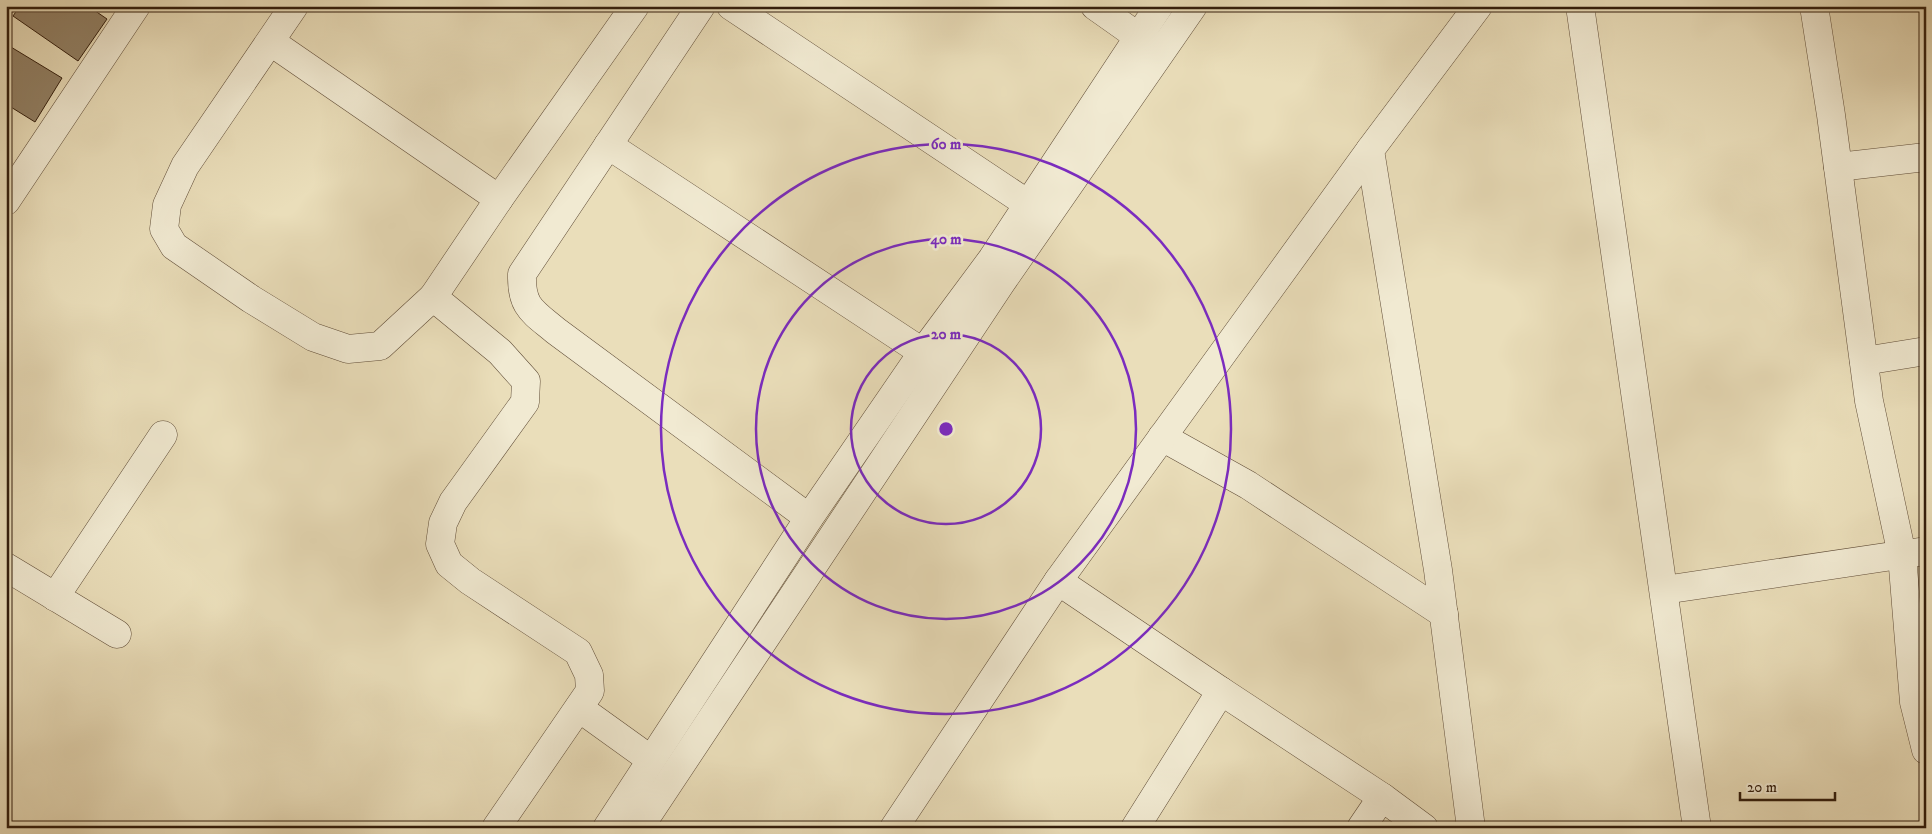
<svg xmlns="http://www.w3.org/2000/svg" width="1932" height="834" font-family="'IM FELL DW Pica',serif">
	<rect width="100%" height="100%" fill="#eadeba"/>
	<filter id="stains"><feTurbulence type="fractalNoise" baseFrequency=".004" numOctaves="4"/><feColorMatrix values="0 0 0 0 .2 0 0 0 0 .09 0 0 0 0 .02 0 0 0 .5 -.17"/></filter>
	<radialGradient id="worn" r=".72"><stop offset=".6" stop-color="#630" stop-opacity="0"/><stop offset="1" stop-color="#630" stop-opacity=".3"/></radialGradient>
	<!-- building -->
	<g fill="#928166" stroke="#321d0c">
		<path d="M20,6h68l19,13 -29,42 -65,-45z"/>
		<path d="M6,44l56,34 -27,44 -29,-18z"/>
	</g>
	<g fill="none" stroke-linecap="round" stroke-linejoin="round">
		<defs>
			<g id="street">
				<path d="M294,6l-109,160 -18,39 -3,24 10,17 77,53 62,38 35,12 32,-3 53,-49"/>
				<path d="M701,6l-179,268c-1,33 10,37 34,57l253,187"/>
				<path d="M731,6l297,198"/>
				<path d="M1095,6l58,41"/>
				<path d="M1580,6l117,822"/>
				<path d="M1814,6l17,109 38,286 33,154 12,147 12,48"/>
				<path d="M271,42l228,157 -66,98 67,55 26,29 -1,21 -72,100 -10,21 -3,21 9,20 21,17 108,71 11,23 1,16 -94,137"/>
				<path d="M608,145l331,218"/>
				<path d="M1838,167l88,-10"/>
				<path d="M499,199l136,-193"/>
				<path d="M6,201l130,-195"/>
				<path d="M1864,361l62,-10"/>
				<path d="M1162,437l86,48 196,129"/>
				<path d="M6,567l111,67"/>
				<path d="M1058,581l163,110 -86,137"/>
				<path d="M1664,590l262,-39"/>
				<path d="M55,597l108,-162"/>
				<path d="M1221,691l161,106"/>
				<path d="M579,708l71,51"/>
				<path d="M607,828l202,-310 114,-166 69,-93 167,-253"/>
				<path d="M639,828l362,-545 192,-277"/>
				<path d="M894,828l164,-247 312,-431"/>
				<path d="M1361,828l21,-31 42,31"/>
				<path d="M1471,828l-33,-258 -68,-420 108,-144"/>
			</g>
		</defs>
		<!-- street casing -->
		<use href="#street" stroke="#604d38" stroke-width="29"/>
		<!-- street -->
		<use href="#street" stroke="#f1ead2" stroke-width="28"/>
	</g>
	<!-- distance rings -->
	<g fill="none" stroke="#7b2cbf" stroke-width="2.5">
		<circle cx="946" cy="429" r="95"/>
		<circle cx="946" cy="429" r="190"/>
		<circle cx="946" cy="429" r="285"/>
	</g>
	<circle cx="946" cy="429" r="8" fill="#7b2cbf" stroke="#f1ead2" stroke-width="2.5"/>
	<g font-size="15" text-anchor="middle" font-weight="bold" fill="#7b2cbf" stroke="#f1ead2" stroke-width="5" stroke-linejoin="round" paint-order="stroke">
		<text x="946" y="149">60 m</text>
		<text x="946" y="244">40 m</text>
		<text x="946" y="339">20 m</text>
	</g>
	<!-- margin -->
	<rect width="1932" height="834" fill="none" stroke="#eadeba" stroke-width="25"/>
	<rect x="8" y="8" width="1917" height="819" fill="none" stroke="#321d0c" stroke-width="2.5"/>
	<rect x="12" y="12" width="1907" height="809" fill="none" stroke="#321d0c"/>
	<!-- scale -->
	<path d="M1740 792v8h95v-8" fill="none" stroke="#321d0c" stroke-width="2.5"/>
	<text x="1747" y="792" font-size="15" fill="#321d0c" stroke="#f1ead2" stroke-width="4" paint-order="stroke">20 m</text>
	<rect width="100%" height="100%" filter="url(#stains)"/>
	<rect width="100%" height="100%" fill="url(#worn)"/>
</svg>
